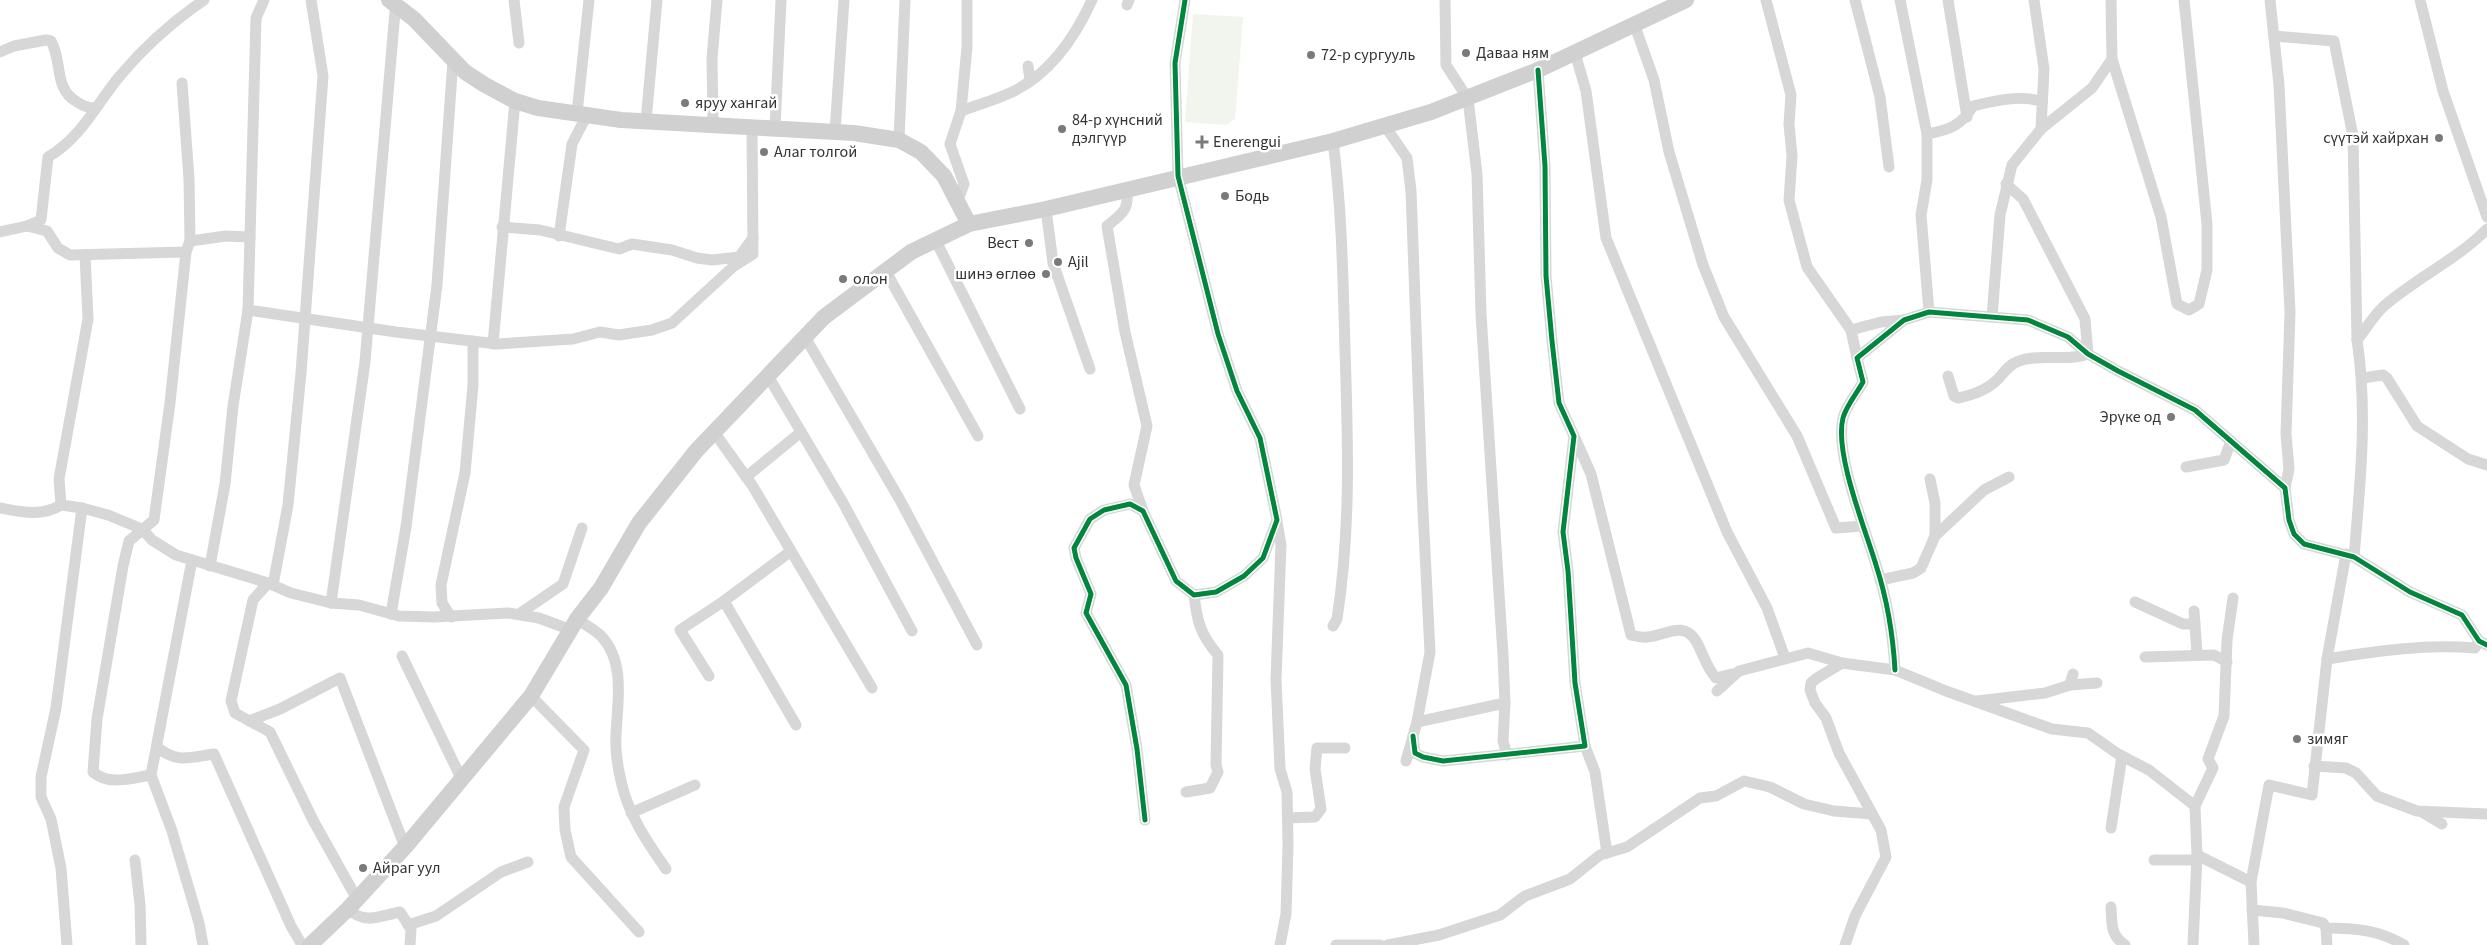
<svg xmlns="http://www.w3.org/2000/svg" width="2487" height="945" font-family="'Source Sans 3',sans-serif">
	<rect width="100%" height="100%" fill="#fff"/>
	<!-- garden -->
	<path fill="#f1f5ed" d="M1193,14l50,3 -8,102 -9,6 -41,-3z"/>
	<g fill="none" stroke-linecap="round" stroke-linejoin="round">
		<!-- street -->
		<g stroke="#d7d7d7" stroke-width="11">
			<path d="M514,0l5,43"/>
			<path d="M1445,0l1,65 22,34 9,75 4,140 22,341 2,48 -2,38 4,14"/>
			<path d="M1766,0l25,95 -2,29 3,32 -3,44 18,67 44,63 6,28"/>
			<path d="M1855,0l25,97 9,70"/>
			<path d="M1900,0l27,134v46l-6,35 8,97"/>
			<path d="M1948,0l19,117"/>
			<path d="M2034,0l10,69 -3,60"/>
			<path d="M2270,0l9,85 11,227 -4,122 3,35 -4,19"/>
			<path d="M2420,0l23,91 44,126"/>
			<path d="M1127,5l2,-5"/>
			<path d="M1635,26l19,54 15,72 34,113 21,52 73,119 39,92 27,-2"/>
			<path d="M2274,36l60,5 19,95 4,204"/>
			<path d="M0,52l14,-6 32,-6 5,1c12,21 2,47 26,61 6,4 11,6 18,6"/>
			<path d="M1575,53l11,38 20,147 121,294 40,76 18,50"/>
			<path d="M2112,59l49,158 16,87 12,6 10,-6 8,-34v-46l-23,-224"/>
			<path d="M1028,66l2,14"/>
			<path d="M961,111c18,-7 38,-12 55,-21 35,-18 60,-55 76,-90"/>
			<path d="M577,113l12,-113"/>
			<path d="M646,121l11,-121"/>
			<path d="M713,125l-1,-66 5,-59"/>
			<path d="M1385,126l22,32 4,33 11,300 8,161 -13,70 -11,39"/>
			<path d="M775,128l6,-128"/>
			<path d="M835,132l9,-132"/>
			<path d="M1927,134c22,-4 34,-8 46,-28 20,-5 50,-12 69,-4"/>
			<path d="M899,140l6,-140"/>
			<path d="M1127,189c2,21 -4,24 -20,37l18,106 22,94 -13,59 9,26"/>
			<path d="M958,200l6,-16 -14,-40 11,-33 6,-64v-47"/>
			<path d="M1046,209l7,54 37,106"/>
			<path d="M27,226l20,5 11,17 12,7 116,-3"/>
			<path d="M502,227l38,3 79,19 13,-5 40,6 25,8 15,2 27,-3 14,-19"/>
			<path d="M0,232l27,-6 14,-6 7,-63c33,-19 48,-52 71,-80 25,-30 53,-55 85,-77"/>
			<path d="M559,236l13,-92 15,-29"/>
			<path d="M935,239l85,170"/>
			<path d="M190,241l36,-5 24,1 6,-219 8,-18"/>
			<path d="M885,270l93,166"/>
			<path d="M248,310l148,22 101,12 76,-5 27,-7 19,3 33,-5 20,-7 62,-57 19,-12 -1,-127"/>
			<path d="M1992,317l8,-102 12,-50 29,-36 51,-41 20,-29 -1,-59"/>
			<path d="M1851,330l30,-8 23,-2"/>
			<path d="M805,337l95,163 77,145"/>
			<path d="M493,344l22,-243"/>
			<path d="M768,376l74,125 70,130"/>
			<path d="M1948,376l6,20 4,2c15,-3 30,-8 41,-20 6,-7 11,-14 20,-17 22,-8 49,1 69,-7l-3,-35 -62,-120 -17,-15"/>
			<path d="M2363,378l20,-3 4,3 30,48 51,33 19,6"/>
			<path d="M714,432l38,53 120,203"/>
			<path d="M1575,438l16,36 40,161c5,1 11,3 16,2 18,-1 36,-17 49,4 7,12 10,26 20,37l16,-4"/>
			<path d="M2186,467l38,-7 7,-19"/>
			<path d="M746,477l55,-45"/>
			<path d="M1930,479l5,24v33"/>
			<path d="M0,508c21,4 42,9 61,-3"/>
			<path d="M82,508l26,7 34,14 10,11 24,15 92,28 23,10 40,10 28,2 40,11 35,1 74,-4 31,5 32,12"/>
			<path d="M1277,522l4,23 -5,134 4,90 7,23 1,54 -2,68 -6,31"/>
			<path d="M2354,557c6,-72 14,-145 3,-217 9,-11 17,-25 27,-34 32,-28 74,-47 103,-77"/>
			<path d="M192,560l-41,215 21,56 27,92 4,22"/>
			<path d="M210,566l15,-82 8,-78 15,-96 2,-73"/>
			<path d="M1880,580l33,-7 8,-5 14,-32 49,-46 25,-13"/>
			<path d="M268,583l-15,17 -22,101 4,12 35,19 44,90 43,77"/>
			<path d="M273,585l15,-80 13,-132 22,-297 -12,-76"/>
			<path d="M724,601l72,124"/>
			<path d="M2135,602l48,22h12"/>
			<path d="M331,603l34,-241 31,-362"/>
			<path d="M2194,611l3,43"/>
			<path d="M391,614l15,-87 31,-242 16,-225"/>
			<path d="M519,614l44,-30 19,-56"/>
			<path d="M451,617l-9,-14 -1,-18 24,-112 8,-88v-44"/>
			<path d="M577,619c8,6 19,11 25,18 24,26 15,68 14,99 -1,14 2,32 5,45 7,33 26,61 45,88"/>
			<path d="M1333,626l4,-7c14,-90 11,-179 8,-270 -2,-69 -3,-139 -12,-208"/>
			<path d="M402,656l60,124"/>
			<path d="M2145,657l69,-2 13,7"/>
			<path d="M2327,659c50,-8 97,-15 148,-11l4,-7"/>
			<path d="M1842,663l-25,15 -6,5 -1,7 5,13 11,15 13,35 42,77 5,27 -31,59 -10,29"/>
			<path d="M1895,670c-2,-35 -8,-71 -19,-105 -10,-34 -42,-112 -33,-147 3,-12 14,-25 20,-36l-6,-24 47,-38 25,-8 99,8 40,17 20,17 30,17 77,39 90,78 4,32 5,14 10,10 50,13 56,35 52,23 17,26 8,4"/>
			<path d="M709,676l-29,-46 44,-29 67,-50"/>
			<path d="M2070,685l27,-2"/>
			<path d="M1717,691l22,-20 69,-18 34,10 53,7 51,21 106,38 36,4 30,21 31,16 46,36"/>
			<path d="M531,696l53,54 -20,57 1,23 6,27 68,75"/>
			<path d="M1977,701l68,-8 25,-8 3,-11"/>
			<path d="M249,721l31,-12 60,-31 65,169"/>
			<path d="M1417,722l88,-19"/>
			<path d="M1413,736l2,17 8,4 20,4 142,-15 -10,-63 -7,-112 -5,-39 11,-96 -15,-33 -7,-62 -6,-65 -1,-110 -7,-96"/>
			<path d="M1585,746l10,26 12,81"/>
			<path d="M157,747c20,17 34,10 57,7l77,172 11,19"/>
			<path d="M2314,766l32,2 10,5 21,23 40,15 70,3"/>
			<path d="M151,775c-19,3 -42,11 -58,-3l4,-53 26,-153 6,-25 25,-21 16,-117 16,-151 4,-11 -1,-62 -7,-96"/>
			<path d="M1186,792l24,-4 8,-16 -2,-7 2,-110c-18,-21 -21,-34 -24,-60"/>
			<path d="M2422,812l20,12"/>
			<path d="M631,813l64,-28"/>
			<path d="M1288,818l27,-1 6,-8 -6,-40 2,-21h28"/>
			<path d="M1145,820l-8,-71 -11,-64 -40,-72 5,-19 -15,-36 -2,-10 16,-29 14,-9 26,-6 13,7 33,70 18,14 22,-3 28,-16 19,-18 14,-38 -17,-82 -23,-47 -19,-57 -40,-158 -3,-113 10,-63"/>
			<path d="M2111,828l11,-72"/>
			<path d="M2197,855l54,27"/>
			<path d="M135,860l5,45 1,40"/>
			<path d="M2154,860h43"/>
			<path d="M2111,907c1,16 -1,28 14,38"/>
			<path d="M348,909c18,16 31,7 52,3l11,17 -1,16"/>
			<path d="M2252,910l31,3 40,10 3,5c29,0 53,2 78,17"/>
			<path d="M408,925l28,-9 65,-44 27,-10"/>
			<path d="M2326,928l1,17"/>
			<path d="M67,945l-6,-77 -10,-49 -10,-22v-20l15,-69 26,-200 -21,-3 -2,-26 29,-160 -3,-64"/>
			<path d="M1336,945h44"/>
			<path d="M1388,945l51,-10 61,-20 25,-19 45,-17 30,-24 27,-8 73,-49 16,-2 28,-15 26,6 34,17 30,7 38,3"/>
			<path d="M2193,945l4,-90 -2,-49 18,-38 -5,-9 16,-43 3,-76 6,-42"/>
			<path d="M2254,945l-3,-63 18,-97 43,10 15,-136 19,-105"/>
		</g>
		<!-- secondary -->
		<g stroke="#d0d0d0" stroke-width="16">
			<path d="M389,0l25,19 51,53 20,13 30,16 23,7 83,12 233,13 45,7 22,12 23,24 25,48"/>
			<path d="M310,945l38,-36 57,-62 126,-151 46,-77 24,-31 38,-65 57,-72 128,-134 87,-65 58,-28 77,-15 287,-68 98,-29 107,-42 148,-70"/>
		</g>
		<defs>
			<g id="cycleway">
				<path d="M1895,670c-2,-35 -8,-71 -19,-105 -10,-34 -42,-112 -33,-147 3,-12 14,-25 20,-36l-6,-24 47,-38 25,-8 99,8 40,17 20,17 30,17 77,39 90,78 4,32 5,14 10,10 50,13 56,35 52,23 17,26 8,4"/>
				<path d="M1413,736l2,17 8,4 20,4 142,-15 -10,-63 -7,-112 -5,-39 11,-96 -15,-33 -7,-62 -6,-65 -1,-110 -7,-96"/>
				<path d="M1145,820l-8,-71 -11,-64 -40,-72 5,-19 -15,-36 -2,-10 16,-29 14,-9 26,-6 13,7 33,70 18,14 22,-3 28,-16 19,-18 14,-38 -17,-82 -23,-47 -19,-57 -40,-158 -3,-113 10,-63"/>
			</g>
		</defs>
		<!-- cycleway casing -->
		<use href="#cycleway" stroke="#fff" stroke-width="8"/>
		<!-- cycleway -->
		<use href="#cycleway" stroke="#00873e" stroke-width="5"/>
	</g>
	<!-- markers -->
	<g fill="#7a7a7a" stroke="#fff" stroke-width="2">
		<circle cx="1466" cy="53" r="5"/>
		<circle cx="1311" cy="55" r="5"/>
		<circle cx="685" cy="103" r="5"/>
		<circle cx="1062" cy="129" r="5"/>
		<circle cx="2439" cy="138" r="5"/>
		<path d="M1199.5 134.5h5v5h5v5h-5v5h-5v-5h-5v-5h5z"/>
		<circle cx="764" cy="152" r="5"/>
		<circle cx="1225" cy="196" r="5"/>
		<circle cx="1029" cy="243" r="5"/>
		<circle cx="1058" cy="262" r="5"/>
		<circle cx="1046" cy="274" r="5"/>
		<circle cx="843" cy="279" r="5"/>
		<circle cx="2171" cy="417" r="5"/>
		<circle cx="2297" cy="739" r="5"/>
		<circle cx="363" cy="868" r="5"/>
	</g>
	<g text-anchor="middle" dominant-baseline="central" stroke-width="5" stroke-linejoin="round" paint-order="stroke">
		<!-- poi labels -->
		<g font-size="16" fill="#333" stroke="#fff" text-anchor="start">
			<text x="1476" y="53">Даваа ням</text>
			<text x="1321" y="55">72-р сургууль</text>
			<text x="695" y="103">яруу хангай</text>
			<text x="1072" y="120">84-р хүнсний<tspan x="1072" dy="18">дэлгүүр</tspan></text>
			<text x="2429" y="138" text-anchor="end">сүүтэй хайрхан</text>
			<text x="1213" y="142">Enerengui</text>
			<text x="774" y="152">Алаг толгой</text>
			<text x="1235" y="196">Бодь</text>
			<text x="1019" y="243" text-anchor="end">Вест</text>
			<text x="1068" y="262">Ajil</text>
			<text x="1036" y="274" text-anchor="end">шинэ өглөө</text>
			<text x="853" y="279">олон</text>
			<text x="2161" y="417" text-anchor="end">Эрүке од</text>
			<text x="2307" y="739">зимяг</text>
			<text x="373" y="868">Айраг уул</text>
		</g>
	</g>
</svg>
